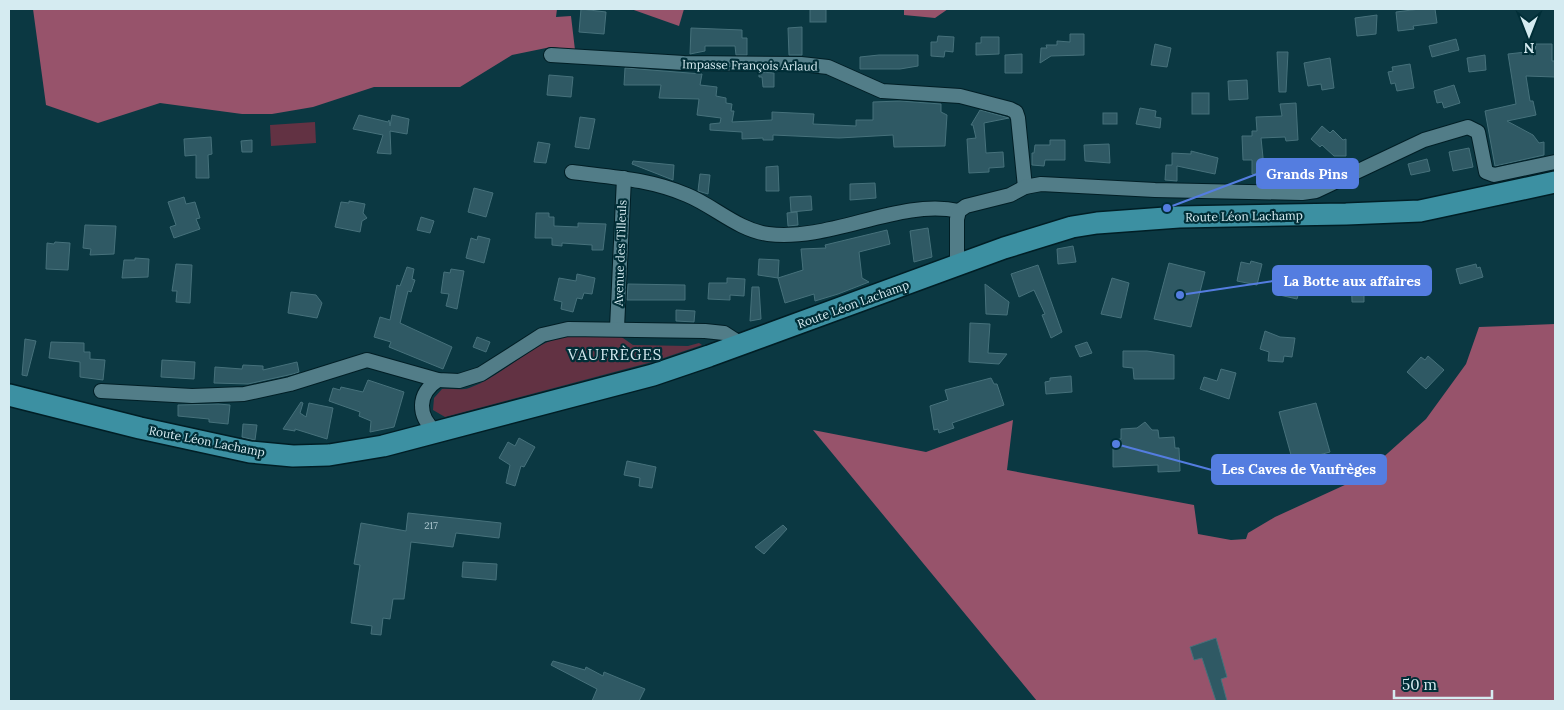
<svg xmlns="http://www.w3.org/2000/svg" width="1564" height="710" font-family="Lora,serif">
	<rect width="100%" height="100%" fill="#0b3842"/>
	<!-- green -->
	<g fill="#623243">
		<path d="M315,122l1,21 -45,3 -1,-21z"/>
		<path d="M571,335l49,1 13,9 55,1 11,-3 3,2 -50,17 -207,55 -12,-7 1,-12 8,-9c9,-1 18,2 27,-1 37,-13 62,-47 102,-53z"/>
	</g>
	<!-- forest -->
	<g fill="#97536b">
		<path d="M33,9h524l-1,8 15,-1 4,34 -24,-3 -39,8 -52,32h-86l-61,20 -41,7h-30l-82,-11 -62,20 -52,-18z"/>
		<path d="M631,9h53l-5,17z"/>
		<path d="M904,9h44l-13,9 -31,-3z"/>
		<path d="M1555,324v377h-518l-224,-271 113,22 87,-32 -6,50 187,35 4,29 33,6 15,-1 2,-6 27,-16 85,-39 66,-59 40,-55 13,-37z"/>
	</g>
	<!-- building -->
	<g fill="#2f5964" stroke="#46717b">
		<path d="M581,9l25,3 -2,22 -25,-2z"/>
		<rect x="810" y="9" width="16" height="13"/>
		<path d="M1420,9h15l2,14 -24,3 1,3 -16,2 -2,-19z"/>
		<path d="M1377,15l-1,19 -19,2 -2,-18z"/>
		<path d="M802,27v28h-13l-1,-27z"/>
		<path d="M691,28l51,2v8h5v17h-11l-1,-9h-30v5l-15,3z"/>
		<path d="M1070,34h14v21l-33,1 -11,7 1,-15h6l-1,-3h11v-4l13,1z"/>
		<path d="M938,36l16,1 -1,15 -8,-1 -1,6 -13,-1v-14h6z"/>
		<path d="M981,37h18v17l-23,1v-12h5z"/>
		<path d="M1456,39l3,11 -27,7 -3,-11z"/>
		<path d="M1155,44l16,4 -4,19 -16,-2z"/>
		<path d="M1536,44h16v17h3v16l-29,-1 4,25h3l3,14 -29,6 26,14 6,8 5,-1v13l-49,11 -10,-55 31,-7 -8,-50 27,-3z"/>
		<path d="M1277,52h11l-2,40h-7z"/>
		<path d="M1022,54v19h-17v-18z"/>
		<path d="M879,55h39v11l-18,3h-40v-12z"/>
		<path d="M1485,55l1,15 -17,2 -2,-14z"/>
		<path d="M1330,58l4,30 -12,2 -1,-6 -13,2 -4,-23z"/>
		<path d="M1410,64l4,24 -17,3 -2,-8 -4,1 -3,-12 5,-1 -1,-4z"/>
		<path d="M625,68l77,6 -2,11 17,2 -1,9 10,2v5l6,1 -1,7h3l-2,11 40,-2v-8l42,2 -1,10 43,2v-6h17v-18l27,-1 41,3v8l6,3 -2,31 -51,1 -1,-12 -54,3 -66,-3v5h-10v-2l-21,1v-7l-32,-2v-6l10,-1 1,-5 -24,-3 2,-16 -40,-1 2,-13h-37z"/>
		<path d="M759,72l15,1v14h-11l-1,-10h-3z"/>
		<path d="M549,75l24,2 -2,20 -24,-2z"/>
		<path d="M1247,80l1,19 -19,1 -1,-19z"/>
		<path d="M1454,85l6,18 -16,5 -2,-6 -5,1 -3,-12z"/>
		<rect x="1192" y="93" width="17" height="21"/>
		<path d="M1296,103l2,37 -12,1 -1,-4 -24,1 4,39 -13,-3v-14h-9l-1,-24h10v-5h5l-1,-14 26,-1 -2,-12z"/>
		<path d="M1140,108l16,3 -1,6 6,1 -1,10 -24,-4z"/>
		<path d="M980,110l29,8 -25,5 2,30 17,-1 1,15 -15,1v4l-20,1 -2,-34 9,-1 -3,-13h-2z"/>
		<rect x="1103" y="113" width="14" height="11"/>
		<path d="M359,115l29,7 1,-2 1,6 2,-11 17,4 -2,15 -17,-3 1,23 -14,-1 6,-18 -30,-6z"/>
		<path d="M580,117l15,2 -6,30 -14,-2z"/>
		<path d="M1322,126l8,7 3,-3 10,10 3,-1v17h-12l-12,-11 -2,2 -9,-8z"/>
		<path d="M211,137l1,17 -4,1 1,23h-13v-23l-11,1 -1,-17z"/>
		<path d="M252,140v12h-10l-1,-11z"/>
		<path d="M1050,140h15v20h-20l-1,6 -12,-1v-12h2l1,-8h15z"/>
		<path d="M538,142l12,2 -4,19 -12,-1z"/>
		<path d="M1109,144l1,19 -25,-2 -1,-16z"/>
		<path d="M1469,148l4,19 -20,4 -4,-19z"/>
		<path d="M1191,151l27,7 -3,16 -38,-8v15l-12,-1 1,-15h6v-12l19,1z"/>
		<path d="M1427,159l3,12 -19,4 -3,-11z"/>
		<path d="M633,161l41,4 -1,15 -41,-16z"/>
		<path d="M778,166l1,25h-13v-24z"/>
		<path d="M700,174l10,1 -2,19 -10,-3z"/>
		<path d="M875,183l1,15 -26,2v-16z"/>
		<path d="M474,188l19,5 -7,24 -18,-5z"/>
		<path d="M811,196l1,14 -21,2 -1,-15z"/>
		<path d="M184,197l2,7 9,-2 5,16 -4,1 4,10 -26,9 -4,-11 6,-2 -8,-23z"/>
		<path d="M349,201l16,3 -2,9 4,5 -5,3 -2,11 -25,-5 6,-25 8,1z"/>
		<path d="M797,212l1,13 -10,1 -1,-13z"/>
		<path d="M536,213h13v4h5v9l24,1v-4l28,1 -3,26h-11v-5l-30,-2v3l-10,-1v-7h-17z"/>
		<path d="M421,217l13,4 -4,12 -13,-3z"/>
		<path d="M85,225l31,1 -2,28 -24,1 1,-6 -8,-1z"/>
		<path d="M928,228l4,29 -18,5 -4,-31z"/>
		<path d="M887,230l3,14 -31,8 3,26 7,4 -31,12 -23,7 -1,-7 -29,9 -7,-25 -20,-3 1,-16 20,1 -1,18 25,-8 -2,-21 25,-1 -1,-3z"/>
		<path d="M478,236l12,3 -6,24 -18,-5 5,-20 6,2z"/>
		<path d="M55,242l15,1 -2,27 -22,-1 1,-26 7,1z"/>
		<path d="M1073,246l3,16 -18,2 -1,-15z"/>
		<path d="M135,258l14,1 -1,18 -26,1 2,-18h11z"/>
		<path d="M1251,261l11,3 -5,21 -20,-4 4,-19 9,2z"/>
		<path d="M1169,263l36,9 -14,55 -37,-8z"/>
		<path d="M176,264l16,1 -2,38 -14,-1 1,-11h-5z"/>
		<path d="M1476,264l1,4 3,-1 3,10 -23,7 -4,-15z"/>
		<path d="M1038,265l24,67 -11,6 -9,-23 3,-1 -11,-24 -15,7 -8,-23z"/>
		<path d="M407,267l7,2 -2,10 3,1 -4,12 -3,-1 -8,32 52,24 -9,22 -54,-22 2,-5 -17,-5 6,-20 10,3 7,-35 3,1z"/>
		<path d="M451,269l13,2 -7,38 -11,-3 3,-12 -8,-1 3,-21 6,1z"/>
		<path d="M1281,269l23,5 -7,25 -22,-5z"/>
		<path d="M1381,272l1,21 -18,1v8h-12l-1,-29z"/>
		<path d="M577,274l18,4 -3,16 -8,-1 -2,6 -5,-1 -4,14 -12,-3 1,-7 -8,-2 5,-22 17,3z"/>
		<path d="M727,278l18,1 -1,17 -14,-1v5l-22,-1 1,-16h18z"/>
		<path d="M1112,278l17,5 -8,35 -20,-4z"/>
		<path d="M628,284l57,1v15h-58z"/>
		<path d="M985,284l24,18 -2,13 -21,-1z"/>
		<path d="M752,287h7l2,32 -11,2z"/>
		<path d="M291,292l25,3 6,8 -5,15 -29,-5z"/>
		<path d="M676,310l19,1 -1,11 -18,-1z"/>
		<path d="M970,323l20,1 -2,29 19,1 -8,10 -30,-2z"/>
		<path d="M1265,331l15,6 15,1 -3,19 -8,-1 -1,6 -15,-1 1,-9 -9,-3z"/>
		<path d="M477,337l13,5 -4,10 -13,-5z"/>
		<path d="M25,339l11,2 -9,35 -5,-1z"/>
		<path d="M51,342l33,1v9h6v7l15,1 -2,20 -23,-3v-15l-31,-4z"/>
		<path d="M1087,342l5,11 -12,4 -5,-11z"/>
		<path d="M1123,351h24l27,4v24h-40l-1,-11 -10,-1z"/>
		<path d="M1428,356l16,14 -18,19 -19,-17 14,-15 4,3z"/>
		<path d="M162,360l33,2 -1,17 -33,-2z"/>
		<path d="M297,362l2,10 -6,2 -45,10 -34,-1 1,-16 27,2 1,-4 20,1v4z"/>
		<path d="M1221,369l15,4 -7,26 -29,-10 4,-12 13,4z"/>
		<path d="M1071,376l1,16 -26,2 -1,-12 5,-1v-3z"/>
		<path d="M991,378l3,6h3l7,21 -52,18 2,5 -15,5 -1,-4 -4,1 -4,-24 18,-6 -3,-10z"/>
		<path d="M368,380l36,12 -10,35 -24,5 1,-11 -12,-5 1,-4 -31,-11 4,-13 7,2 1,-3 22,5z"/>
		<path d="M301,402l2,1 -3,10 6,4 3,-14 24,5 -6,31 -32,-10v2l-12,-2z"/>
		<path d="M1316,403l14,49 -37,10 -14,-50z"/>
		<path d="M218,404l12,1 -2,19 -19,-2v-3l-31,-3v-11z"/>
		<path d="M1145,422l7,8h6l1,8 15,-1 1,11h4l1,23 -22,1v-7l-45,2v-27l8,-1v-10l16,-1z"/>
		<path d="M243,424l14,1 -2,15 -13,-3z"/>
		<path d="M519,438l16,9 -11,20 -3,-1 -6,20 -9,-3 4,-18 -11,-7 9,-16 7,4z"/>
		<path d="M627,461l29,6 -4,21 -13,-2 1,-8 -16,-3z"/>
		<path d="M408,513l93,10 -2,15 -43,-5 -3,14 -42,-5 -7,57h-11l-3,20 -7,-1 -2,17 -10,-1 1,-8 -21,-3 9,-58 -6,-1 7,-41 45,8z"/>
		<path d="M783,525l4,4 -23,25 -9,-7z"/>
		<path d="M463,562l34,2 -1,16 -34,-3z"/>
		<path d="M1216,638l11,39 -6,2 6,22h-11l-14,-43 -8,2 -4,-13z"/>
		<path d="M553,661l32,9 1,-3 17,9 1,-4 41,17 -6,12h-47l5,-12 -46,-24z"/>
	</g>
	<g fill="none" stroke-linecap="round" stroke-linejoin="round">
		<defs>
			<g id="street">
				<path d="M551,55l133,8 117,1 27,3 54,24 78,5 50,13 6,3 2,6 7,69"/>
				<path d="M572,172c39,5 78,7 115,23 27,11 51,35 81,39 63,8 131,-36 191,-23"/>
				<path d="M957,265v-46l2,-8 7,-5 44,-11 15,-8 16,-3 114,6 147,3 14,-2 108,-51 44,-13 10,5 8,40 8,3 61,-13"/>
				<path d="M617,328l7,-150"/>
				<path d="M101,391l91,5 52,-2 46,-10 77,-24 71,20 21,1 22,-7 61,-39 26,-6 137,2 19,2 17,11"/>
				<path d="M436,432c-19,-16 -19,-38 2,-52"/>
			</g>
			<path id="primary" d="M9,395l131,33 110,24 43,4 36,-1 54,-9 270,-71 56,-19 295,-108 68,-21 25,-4 82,-6 167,-3 74,-3 135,-29"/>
		</defs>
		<!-- street casing -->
		<use href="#street" stroke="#001e25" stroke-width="16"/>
		<!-- primary casing -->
		<use href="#primary" stroke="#001e25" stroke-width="24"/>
		<!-- street -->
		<use href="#street" stroke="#527d88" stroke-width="14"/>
		<!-- primary -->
		<use href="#primary" stroke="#3c90a2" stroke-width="21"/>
	</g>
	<g text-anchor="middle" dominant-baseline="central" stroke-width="4.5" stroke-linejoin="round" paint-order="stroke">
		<!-- number labels -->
		<g font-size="10" fill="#acc6ce">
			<text x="431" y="525">217</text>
		</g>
		<!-- street labels -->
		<g font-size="12" fill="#d5ebf1" stroke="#002e37">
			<text transform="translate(750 65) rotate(1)">Impasse François Arlaud</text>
			<text transform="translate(1244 216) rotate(-1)">Route Léon Lachamp</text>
			<text transform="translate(620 253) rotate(-88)">Avenue des Tilleuls</text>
			<text transform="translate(853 304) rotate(-20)">Route Léon Lachamp</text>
			<text transform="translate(207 441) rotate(11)">Route Léon Lachamp</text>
		</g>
		<!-- quarter labels -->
		<g font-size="15" letter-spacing="1" fill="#d5ebf1" stroke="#002e37">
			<text x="615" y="354">VAUFRÈGES</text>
		</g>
	</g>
	<!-- callouts -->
	<path fill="none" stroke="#547de0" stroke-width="2" d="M1167 208L1257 174M1180 295L1273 281M1116 444L1212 470"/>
	<g fill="#547de0" stroke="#002e37" stroke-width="2">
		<circle cx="1167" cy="208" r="5"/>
		<circle cx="1180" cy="295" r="5"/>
		<circle cx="1116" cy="444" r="5"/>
	</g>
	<g fill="#547de0" stroke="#547de0" stroke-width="2">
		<rect x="1257" y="159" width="101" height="29" rx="5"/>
		<rect x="1273" y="266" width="158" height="29" rx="5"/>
		<rect x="1212" y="455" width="174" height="29" rx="5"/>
	</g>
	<g font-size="14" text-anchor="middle" font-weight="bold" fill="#fff">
		<text x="1307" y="179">Grands Pins</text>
		<text x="1352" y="286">La Botte aux affaires</text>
		<text x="1299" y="474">Les Caves de Vaufrèges</text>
	</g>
	<!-- border -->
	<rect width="1564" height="710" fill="none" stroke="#d5ebf1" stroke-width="20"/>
	<!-- north arrow -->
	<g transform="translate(1529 35) rotate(180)" stroke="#002e37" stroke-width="4" paint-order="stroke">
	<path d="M0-4L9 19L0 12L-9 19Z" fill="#d5ebf1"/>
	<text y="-8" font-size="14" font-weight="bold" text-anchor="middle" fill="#d5ebf1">N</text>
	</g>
	<!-- scale -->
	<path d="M1394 690v8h98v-8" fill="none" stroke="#d5ebf1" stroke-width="2.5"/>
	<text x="1402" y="690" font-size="15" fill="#d5ebf1" stroke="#002e37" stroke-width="4" paint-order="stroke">50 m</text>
</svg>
